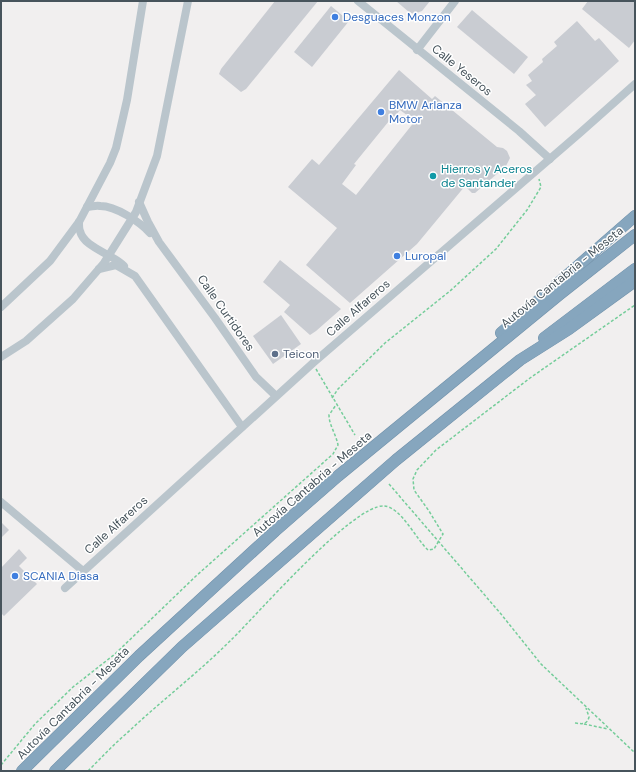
<svg xmlns="http://www.w3.org/2000/svg" width="636" height="772" font-family="'DM Sans',sans-serif">
	<rect width="100%" height="100%" fill="#f1efef"/>
	<!-- building -->
	<g fill="#c9ccd2" fill-rule="evenodd">
		<path d="M275,1h43l-72,88 -5,3 -22,-18 2,-5z"/>
		<path d="M396,1h34l-8,10 -8,3 -5,-2z"/>
		<path d="M588,1h47v39l-6,8 -47,-39z"/>
		<path d="M331,6l18,15 -37,46 -18,-15z"/>
		<path d="M472,10l56,47 -14,17 -57,-47z"/>
		<path d="M577,21l18,20 4,-3 20,23 -74,66 -20,-23 11,-9 -10,-10 6,-4 -4,-6 15,-13 -1,-3 15,-13 -3,-4z"/>
		<path d="M399,70l33,29 3,-3 62,51 6,1 4,3 3,7 -4,8 -31,27h-3l-7,-7 -48,58 -67,59 -44,-38 31,-37 -49,-41 24,-28 7,6zM400,110l15,11 -59,74 -14,-11 14,-19 -2,-1 35,-43 1,1z"/>
		<path d="M280,260l61,49 -25,22 -6,4 -26,-23 6,-7 -27,-23z"/>
		<path d="M281,315l20,29 -28,20 -20,-28z"/>
		<path d="M1,522l8,8 -8,8z"/>
		<path d="M19,549l8,9 -8,8 18,18 -33,32 -3,-3v-45z"/>
	</g>
	<g fill="none" stroke-linecap="round" stroke-linejoin="round">
		<defs>
			<g id="highway">
				<path d="M501,333l134,-117"/>
				<path d="M544,338l91,-69"/>
				<path d="M22,771l117,-115 136,-125 63,-55 222,-182 75,-59"/>
				<path d="M55,771l127,-124 214,-187 124,-100 49,-31 66,-48"/>
			</g>
		</defs>
		<!-- highway casing -->
		<use href="#highway" stroke="#7191aa" stroke-width="12"/>
		<!-- path -->
		<g stroke="#75cd9a" stroke-width="1.5" stroke-dasharray="3 2" stroke-linecap="butt">
			<path d="M316,369l39,66"/>
			<path d="M332,398l6,-9 47,-46 65,-52 46,-42 31,-39 14,-23 -2,-8"/>
			<path d="M389,484l112,130 40,50 94,89"/>
			<path d="M575,723c7,1 12,2 14,-6l-3,-9"/>
			<path d="M584,724l24,5"/>
			<path d="M1,765l34,-41 38,-37 42,-33 81,-78 137,-122 5,-9c-2,-11 -9,-20 -9,-30l7,-10"/>
			<path d="M88,771c13,-13 25,-26 39,-38 34,-32 71,-60 104,-93 25,-24 122,-136 153,-134 17,1 32,33 44,44l6,-1 9,-15 -14,-23 -15,-21 -1,-11 4,-9 19,-20 94,-72 105,-73"/>
		</g>
		<!-- minor -->
		<g stroke="#bac5cc" stroke-width="8">
			<path d="M358,1l161,130 31,28"/>
			<path d="M417,50l38,-49"/>
			<path d="M139,202l9,20 11,20 56,76 41,59 20,19"/>
			<path d="M87,207c4,0 9,-2 13,-1 16,0 40,16 50,27"/>
			<path d="M79,222c0,3 0,7 1,9 4,17 33,23 44,35"/>
			<path d="M99,269l17,-4 19,11 107,151"/>
			<path d="M1,307l49,-46 29,-39 31,-59 6,-15 11,-48 16,-99"/>
			<path d="M1,357l25,-16 47,-42 31,-36 32,-51 21,-56 31,-155"/>
			<path d="M1,502l82,69"/>
			<path d="M65,588l248,-225 268,-231 54,-48"/>
		</g>
		<!-- highway -->
		<use href="#highway" stroke="#86a6be" stroke-width="11"/>
	</g>
	<!-- markers -->
	<g fill="#3f7fe0" stroke="#fff" stroke-width="1.5">
		<circle cx="335" cy="17" r="4"/>
		<circle cx="381" cy="112" r="4"/>
		<circle cx="397" cy="256" r="4"/>
		<circle cx="15" cy="576" r="4"/>
	</g>
	<circle fill="#0f9aa8" stroke="#fff" stroke-width="1.5" cx="433" cy="176" r="4"/>
	<circle fill="#5c6f8a" stroke="#fff" stroke-width="1.5" cx="275" cy="354" r="4"/>
	<g text-anchor="middle" dominant-baseline="central" stroke-width="3" stroke-linejoin="round" paint-order="stroke">
		<!-- shop labels -->
		<g font-size="12" fill="#366cbe" stroke="#fff" text-anchor="start">
			<text x="343" y="17">Desguaces Monzon</text>
			<text x="389" y="105">BMW Arlanza<tspan x="389" dy="14">Motor</tspan></text>
			<text x="405" y="256">Luropal</text>
			<text x="23" y="576">SCANIA Diasa</text>
		</g>
		<!-- street labels -->
		<g font-size="12" fill="#47545c" stroke="#fff">
			<text transform="translate(462 70) rotate(39)">Calle Yeseros</text>
			<text transform="translate(562 277) rotate(-39)">Autovía Cantabria - Meseta</text>
			<text transform="translate(358 308) rotate(-41)">Calle Alfareros</text>
			<text transform="translate(226 313) rotate(55)">Calle Curtidores</text>
			<text transform="translate(312 484) rotate(-41)">Autovía Cantabria - Meseta</text>
			<text transform="translate(116 525) rotate(-42)">Calle Alfareros</text>
			<text transform="translate(73 703) rotate(-45)">Autovía Cantabria - Meseta</text>
		</g>
		<!-- culture labels -->
		<g font-size="12" fill="#0d838f" stroke="#fff" text-anchor="start">
			<text x="441" y="169">Hierros y Aceros<tspan x="441" dy="14">de Santander</tspan></text>
		</g>
		<!-- service labels -->
		<g font-size="12" fill="#4e5e75" stroke="#fff" text-anchor="start">
			<text x="283" y="354">Teicon</text>
		</g>
	</g>
	<!-- border -->
	<rect width="636" height="772" fill="none" stroke="#47545c" stroke-width="4"/>
</svg>
